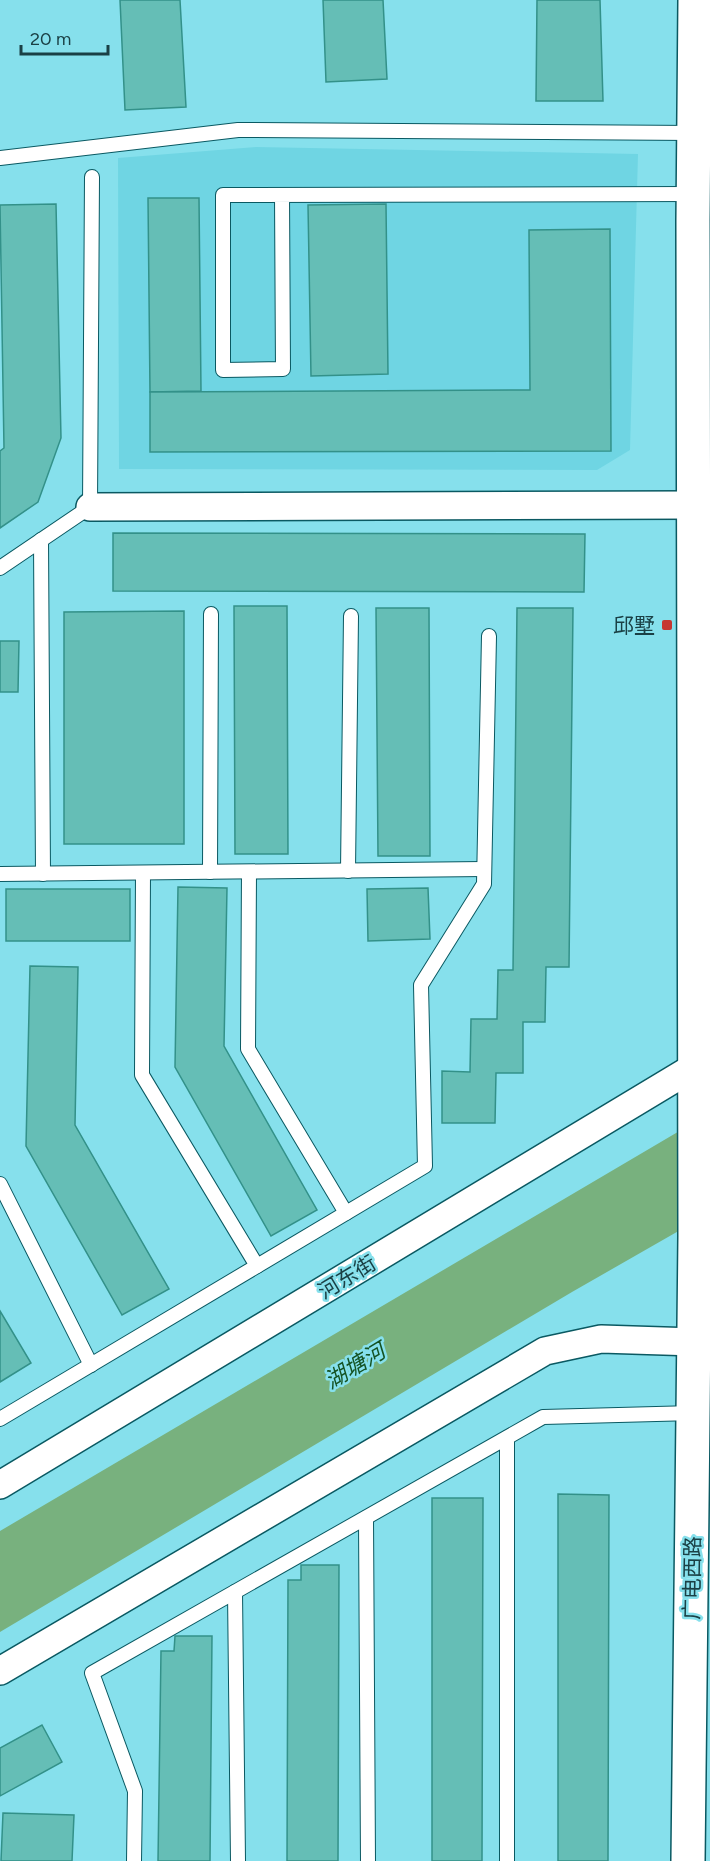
<svg xmlns="http://www.w3.org/2000/svg" width="710" height="1861" font-family="Figtree,'Noto Sans SC',sans-serif">
	<rect width="100%" height="100%" fill="#86e0ec"/>
	<!-- built -->
	<path fill="#6fd5e3" d="M256,147l382,7 -8,296 -33,20 -478,-1 -1,-311z"/>
	<!-- water -->
	<path fill="#78b17e" d="M710,1113v100l-138,79 -572,340v-101z"/>
	<!-- building -->
	<g fill="#65beb6" stroke="#339189" stroke-width="1.5">
		<path d="M120,0h60l6,107 -61,3z"/>
		<path d="M323,0h60l4,79 -61,3z"/>
		<path d="M537,0h63l3,101h-67z"/>
		<path d="M148,198h51l2,193 -51,1z"/>
		<path d="M56,204l5,234 -23,64 -38,26v-77l4,-3 -4,-243z"/>
		<path d="M386,204l2,170 -77,2 -3,-171z"/>
		<path d="M610,229l1,222 -461,1v-60l380,-2 -1,-160z"/>
		<path d="M113,533l472,1 -1,58 -471,-1z"/>
		<path d="M234,606h53l1,248h-53z"/>
		<path d="M376,608h53l1,248h-52z"/>
		<path d="M517,608h56l-4,359h-23l-1,55h-22v51h-27l-1,50h-53v-52l28,1 1,-53h26l1,-49h15z"/>
		<path d="M184,611v233h-120v-232z"/>
		<path d="M0,641h19l-1,51h-18z"/>
		<path d="M178,887l49,1 -3,158 93,164 -46,26 -96,-169z"/>
		<path d="M428,888l2,51 -62,2 -1,-52z"/>
		<rect x="6" y="889" width="124" height="52"/>
		<path d="M30,966l48,1 -3,158 94,164 -47,26 -96,-169z"/>
		<path d="M0,1311l31,52 -31,19z"/>
		<path d="M558,1494l51,1 -1,366h-50z"/>
		<path d="M432,1498h51l-1,363h-50z"/>
		<path d="M301,1565h38l-1,296h-51l1,-281h13z"/>
		<path d="M175,1636h37l-2,225h-52l3,-210h13z"/>
		<path d="M42,1725l20,37 -62,34v-48z"/>
		<path d="M3,1813l71,2 -2,46h-71z"/>
	</g>
	<g fill="none" stroke-linecap="round" stroke-linejoin="round">
		<defs>
			<g id="lane">
				<path d="M0,158l238,-28 456,3"/>
				<path d="M282,195l1,174 -60,1v-175l470,-1"/>
				<path d="M41,540l2,334"/>
				<path d="M0,568l90,-61 2,-330"/>
				<path d="M348,871l3,-255"/>
				<path d="M210,872l1,-258"/>
				<path d="M249,872l-1,177 98,164"/>
				<path d="M143,873l-1,202 115,191"/>
				<path d="M0,874l484,-5"/>
				<path d="M0,1184l91,181"/>
				<path d="M0,1419l425,-253 -4,-181 63,-101 5,-248"/>
				<path d="M507,1438v423"/>
				<path d="M366,1518l2,343"/>
				<path d="M235,1592l3,269"/>
				<path d="M134,1861l1,-70 -43,-118 451,-256 151,-4"/>
			</g>
			<g id="street">
				<path d="M90,507l603,-2"/>
				<path d="M0,1485l694,-418"/>
				<path d="M0,1671l545,-320 56,-12 94,3"/>
			</g>
			<path id="secondary" d="M688,1861l7,-625 -2,-1015 2,-221"/>
		</defs>
		<!-- lane casing -->
		<use href="#lane" stroke="#0a5962" stroke-width="16"/>
		<!-- street casing -->
		<use href="#street" stroke="#0a5962" stroke-width="30"/>
		<!-- secondary casing -->
		<use href="#secondary" stroke="#0a5962" stroke-width="36"/>
		<!-- lane -->
		<use href="#lane" stroke="#fff" stroke-width="14"/>
		<!-- street -->
		<use href="#street" stroke="#fff" stroke-width="27"/>
		<!-- secondary -->
		<use href="#secondary" stroke="#fff" stroke-width="33"/>
	</g>
	<!-- markers -->
	<rect fill="#c53631" stroke="#86e0ec" stroke-width="2" x="661" y="619" width="12" height="12" rx="3"/>
	<g text-anchor="middle" dominant-baseline="central" stroke-width="5" stroke-linejoin="round" paint-order="stroke">
		<!-- poi labels -->
		<g font-size="21" fill="#1a4045" stroke="#86e0ec" text-anchor="end">
			<text x="655" y="625">邱墅</text>
		</g>
		<!-- street labels -->
		<g font-size="21" fill="#1a4045" stroke="#86e0ec">
			<text transform="translate(347 1277) rotate(-31)">河东街</text>
			<text transform="translate(692 1578) rotate(-89)">广电西路</text>
		</g>
		<!-- water labels -->
		<g font-size="22" font-style="italic" fill="#145222" stroke="#86e0ec">
			<text transform="translate(355 1366) rotate(-31)">湖塘河</text>
		</g>
	</g>
	<!-- scale -->
	<path d="M21 45v9h87v-9" fill="none" stroke="#1a4045" stroke-width="3"/>
	<text x="30" y="45" font-size="18" fill="#1a4045" stroke="#86e0ec" stroke-width="4.5" paint-order="stroke">20 m</text>
</svg>
